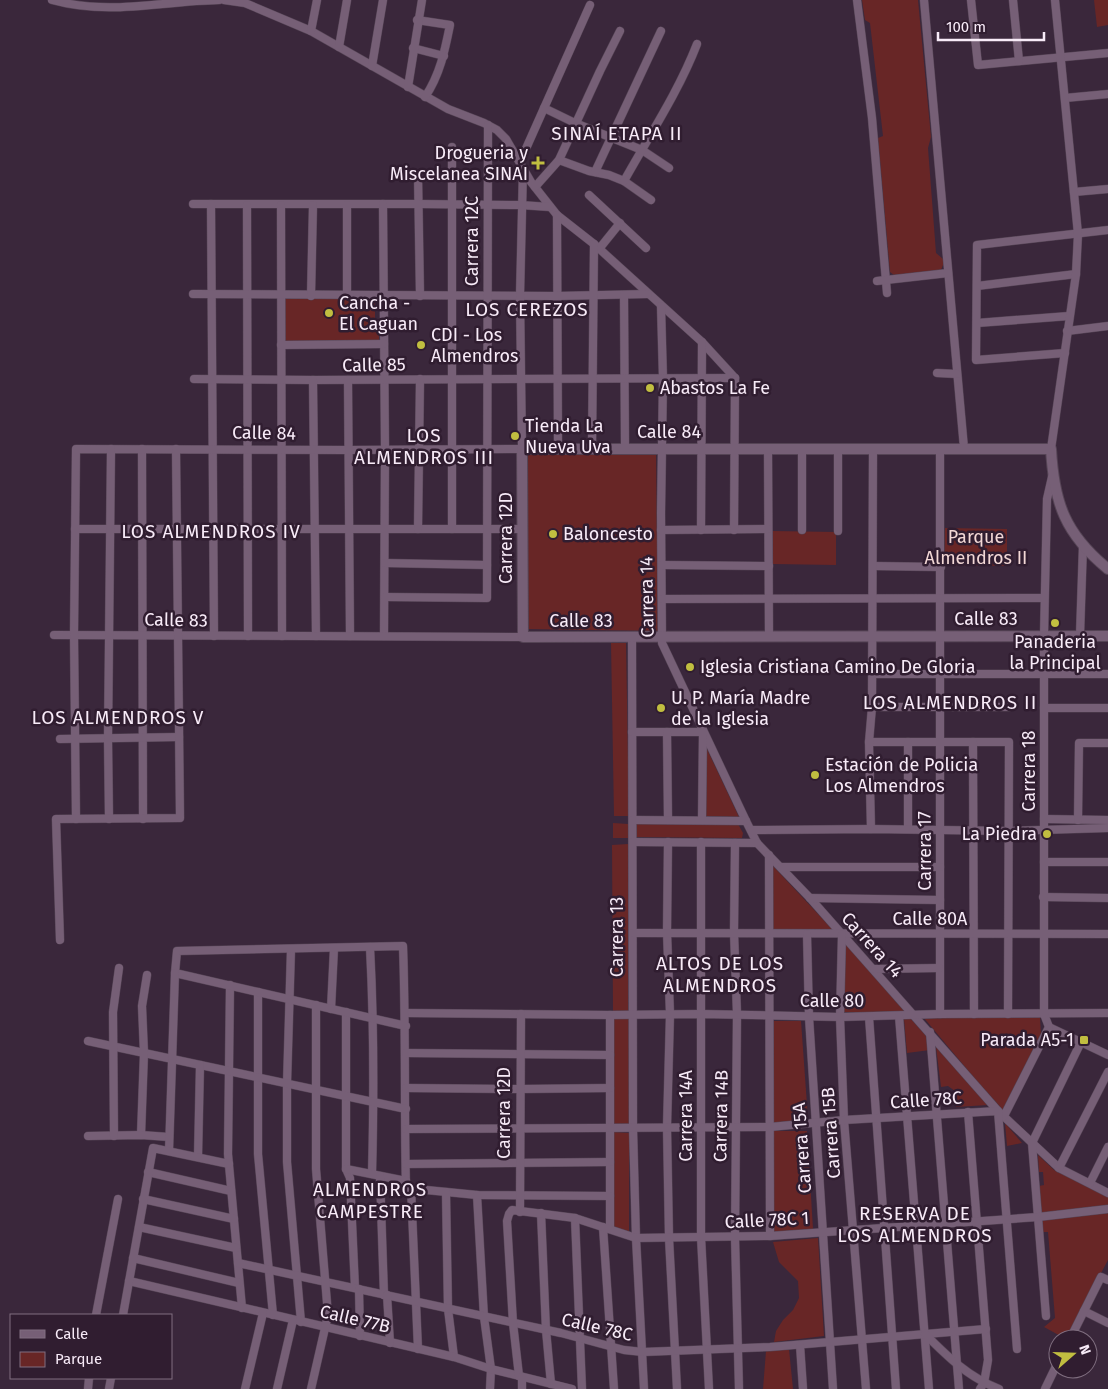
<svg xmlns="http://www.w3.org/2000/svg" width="1108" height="1389" font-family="'Fira Sans',sans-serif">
	<rect width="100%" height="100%" fill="#3a273b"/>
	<!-- green -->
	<g fill="#682626">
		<path d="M862,0h56l13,137 -3,11 8,105 7,6v6l-2,5 -47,5 -4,-3 -12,-134 5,-2 -13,-113 -5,-3z"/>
		<path d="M1094,0h14v25l-11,2z"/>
		<path d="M284,299h95l-4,4v20l4,2v16l-94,1z"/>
		<path d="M526,452h130l2,179 -132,-2z"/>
		<path d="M945,528l62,1v37l-63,-1z"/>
		<path d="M772,531l64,1v33l-63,-1z"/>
		<path d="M611,643h15l3,173h-15z"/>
		<path d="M706,747l33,70 -35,-1z"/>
		<path d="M613,823l15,1v14h-15z"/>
		<path d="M637,823l101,1 5,9 -1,5 -106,-1z"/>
		<path d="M628,844v168l-15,-1 -1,-166z"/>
		<path d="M772,865l61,65 -61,-1z"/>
		<path d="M845,943l60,69h-62z"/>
		<path d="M1040,1017l1,19 -37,75 -28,-31 -52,-62z"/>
		<path d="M613,1019h16v105h-15z"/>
		<path d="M904,1019h7l17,19 2,12 -23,3z"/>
		<path d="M774,1021h27l7,98 -35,4z"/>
		<path d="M936,1047l52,58 -32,2 -1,-16 -7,-5 -7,1z"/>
		<path d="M1005,1123l17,20 -15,3z"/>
		<path d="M772,1131h35l6,98 -39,4z"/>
		<path d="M614,1132l15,1v99l-16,-4z"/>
		<path d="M1038,1155l16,15 54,27v63l-42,79 -22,-12 11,-9 -7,-86h-5l-4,-46 5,-1 -1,-13h-4z"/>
		<path d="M818,1238l6,98 -50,6 2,-11 7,-11 10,-10 6,-12 -1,-17 -19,-19 -6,-20z"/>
		<path d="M789,1349l4,40h-30l3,-38z"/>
	</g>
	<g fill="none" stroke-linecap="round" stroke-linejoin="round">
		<defs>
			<g id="minor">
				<path d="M52,0c58,16 109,1 167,0"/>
				<path d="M224,0l21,3 66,28 137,78 36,14 13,7 9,9 25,43 26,33 37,29 108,98 33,36"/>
				<path d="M857,0l15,118 15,175"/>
				<path d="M924,0l40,448"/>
				<path d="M971,0l7,65 130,-12"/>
				<path d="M1013,0l6,61"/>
				<path d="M417,20l33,5c-5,25 -10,50 -25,72"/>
				<path d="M311,31l6,-31"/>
				<path d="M339,47l8,-47"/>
				<path d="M413,48l31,8"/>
				<path d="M372,66l11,-66"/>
				<path d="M408,87l14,-87"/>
				<path d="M1065,98l43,-4"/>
				<path d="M544,108l31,15 67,27 27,18"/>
				<path d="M559,160l30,11 20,4 15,6 27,19"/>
				<path d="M520,162l70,-157"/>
				<path d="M595,172l66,-141"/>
				<path d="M418,174l2,122"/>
				<path d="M624,181c25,-45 54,-88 73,-137"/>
				<path d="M535,187l24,-27 41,-89 20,-40"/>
				<path d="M1074,192l34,-3"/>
				<path d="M589,195l57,53"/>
				<path d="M193,204h226l101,1 30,2"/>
				<path d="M211,204l3,432"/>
				<path d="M383,204l2,246 -1,186"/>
				<path d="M247,205l1,431"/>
				<path d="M281,205l1,431"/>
				<path d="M347,205v90"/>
				<path d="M557,215l1,234"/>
				<path d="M599,249l21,-26"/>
				<path d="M877,281l71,-8"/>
				<path d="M977,286l99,-12"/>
				<path d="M193,294l363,2 92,-2"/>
				<path d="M624,295l1,154"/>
				<path d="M311,296l2,-91"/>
				<path d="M661,306l2,73 -2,134 1,130 84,178 11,22 53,55 188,213 61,57 49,25"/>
				<path d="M977,323l92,-7"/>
				<path d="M1067,331l41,-5"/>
				<path d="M281,345l103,-1"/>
				<path d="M1065,353l-89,7 1,-115 131,-15"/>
				<path d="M937,373l20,1"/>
				<path d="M194,379l119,1 422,-2"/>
				<path d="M313,380l3,256"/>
				<path d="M348,380l2,256"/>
				<path d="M768,448l1,188"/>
				<path d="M838,448v83"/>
				<path d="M940,448v566"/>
				<path d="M142,449l1,370"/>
				<path d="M592,449l2,-205"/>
				<path d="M1051,449l25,-175 2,-40 -23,-234"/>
				<path d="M75,529h448"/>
				<path d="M418,529l2,-150"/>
				<path d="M452,529v-382"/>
				<path d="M661,530l107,-1"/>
				<path d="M701,530l1,-188"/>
				<path d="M734,530l1,-152"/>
				<path d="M802,530v-82"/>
				<path d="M385,563l102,2"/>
				<path d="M662,565l107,1"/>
				<path d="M873,566l68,1"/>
				<path d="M385,597l102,1 1,-473"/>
				<path d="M662,599l382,-1"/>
				<path d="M54,635l469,2"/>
				<path d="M1080,635l3,-90"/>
				<path d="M632,637l1,491 3,110 8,151"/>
				<path d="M872,674h236"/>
				<path d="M872,707h137"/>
				<path d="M1044,708h64"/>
				<path d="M632,732h71l-1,88"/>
				<path d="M667,732l1,88"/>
				<path d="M60,739l119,-2"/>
				<path d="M869,742h140l-1,272"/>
				<path d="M908,742v87"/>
				<path d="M973,742l1,272"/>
				<path d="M76,819l-2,-184 2,-186 274,1 172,-1 -2,-153 3,-127"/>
				<path d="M109,819l-1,-81 3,-289"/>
				<path d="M1044,819l64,1"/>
				<path d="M633,820l113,1"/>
				<path d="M1078,820l1,-77h29"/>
				<path d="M871,829l-2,-87 3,-35 1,-259"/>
				<path d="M751,830l120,-1 138,2 99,-3"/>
				<path d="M633,842l124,1"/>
				<path d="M668,842l-1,90 3,82 -3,113 2,111 8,151"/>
				<path d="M701,842v395l8,152"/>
				<path d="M735,843l-1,89 3,82 -2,223 4,152"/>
				<path d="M769,855l1,381"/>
				<path d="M1044,862h64"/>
				<path d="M781,867h159"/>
				<path d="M1043,897l65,1"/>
				<path d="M810,898l130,2"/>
				<path d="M633,933l475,1"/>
				<path d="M807,934l2,83 24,372"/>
				<path d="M842,934l-2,83 4,103 22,269"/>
				<path d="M60,940l-4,-121 124,-1 -4,-369"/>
				<path d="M370,947c4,76 4,151 2,227"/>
				<path d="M291,949l-4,135v78l14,160"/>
				<path d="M874,969l65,-1"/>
				<path d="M230,985l-2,169 14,154"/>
				<path d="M258,992v162l15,161"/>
				<path d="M331,1009l3,-61"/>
				<path d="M346,1012v157l4,9 5,110"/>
				<path d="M406,1013l204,2 91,-1 139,3 100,-3 168,-1"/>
				<path d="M610,1015v214"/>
				<path d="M899,1016l30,373"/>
				<path d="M869,1017l27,372"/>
				<path d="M406,1026l-231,-53 2,-22 226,-5c3,81 1,161 3,242l71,7 133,1"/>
				<path d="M1049,1027l59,28"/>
				<path d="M930,1032l29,357"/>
				<path d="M88,1041l318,68"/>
				<path d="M406,1053l204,2"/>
				<path d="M406,1088l115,1 89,-1"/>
				<path d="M968,1112l20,248 -4,23 -4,6"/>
				<path d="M1004,1116l45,-89 -5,-13v-378l3,-137 5,-22"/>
				<path d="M406,1129l364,-2 74,-7 154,-9 19,238"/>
				<path d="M141,1135l3,-82 -2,-47 5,-31"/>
				<path d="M88,1136l53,-1 28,2"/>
				<path d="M114,1136l-1,-124 6,-44"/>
				<path d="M169,1151l6,-178"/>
				<path d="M198,1157l2,-92"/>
				<path d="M406,1164l204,-2"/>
				<path d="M1059,1168l49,-96"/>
				<path d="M346,1169l60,12"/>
				<path d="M148,1172l83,19"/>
				<path d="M380,1176l4,119"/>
				<path d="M1090,1183l18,-36"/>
				<path d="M411,1188l7,161"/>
				<path d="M446,1192l2,117 6,48"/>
				<path d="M477,1195l7,122 7,52 -1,20"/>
				<path d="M143,1199l91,20"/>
				<path d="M520,1212l1,-198"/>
				<path d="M541,1213l5,117 5,54"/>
				<path d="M575,1218l7,171"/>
				<path d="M139,1227l97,21"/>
				<path d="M603,1227l11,162"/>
				<path d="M133,1258l106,25"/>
				<path d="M238,1263l323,70 63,17 19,2 127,-5 216,-18"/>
				<path d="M129,1281l325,76 37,12 81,20"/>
				<path d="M359,1289l1,47"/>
				<path d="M387,1295l3,48"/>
				<path d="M1084,1311l24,12"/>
				<path d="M96,1315l22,-116"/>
				<path d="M123,1315l30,-167 76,16"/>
				<path d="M1046,1316l-14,-173 49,-101"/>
				<path d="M925,1334c23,23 43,43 74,55"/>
				<path d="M1070,1339l31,-62 7,3"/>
				<path d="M800,1345l3,44"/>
				<path d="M519,1376l-6,-53 -6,-102 2,-7 3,-4 63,8 61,20 134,-2 268,-19 70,-8"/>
				<path d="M88,1389l1,-11"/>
				<path d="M109,1389l2,-11"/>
				<path d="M245,1389l18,-76"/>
				<path d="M277,1389l16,-69"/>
				<path d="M311,1389l17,-74 -12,-146v-164"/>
				<path d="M522,1389v-12"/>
				<path d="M1045,1389l13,-27"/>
			</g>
			<path id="tertiary" d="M1108,569c-43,-35 -54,-66 -57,-120h-529l1,188 585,-1"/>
		</defs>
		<!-- minor casing -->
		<use href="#minor" stroke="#545" stroke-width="9"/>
		<!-- tertiary casing -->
		<use href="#tertiary" stroke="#545" stroke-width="12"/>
		<!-- minor -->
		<use href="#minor" stroke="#765f76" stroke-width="8"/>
		<!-- tertiary -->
		<use href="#tertiary" stroke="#765f76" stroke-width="10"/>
	</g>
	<!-- markers -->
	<g fill="#c1be40" stroke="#301d30" stroke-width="2">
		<path d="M535.5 155.5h5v5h5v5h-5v5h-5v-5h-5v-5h5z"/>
		<circle cx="329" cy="313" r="5"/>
		<circle cx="421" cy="345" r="5"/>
		<circle cx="650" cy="388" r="5"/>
		<circle cx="515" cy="436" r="5"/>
		<circle cx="553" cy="534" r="5"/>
		<circle cx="1055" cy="623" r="5"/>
		<circle cx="690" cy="667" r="5"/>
		<circle cx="661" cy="708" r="5"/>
		<circle cx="815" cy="775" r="5"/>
		<circle cx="1047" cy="834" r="5"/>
		<rect x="1079" y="1035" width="10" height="10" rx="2.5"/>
	</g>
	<g text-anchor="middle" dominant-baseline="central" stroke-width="5" stroke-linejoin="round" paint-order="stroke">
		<!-- poi labels -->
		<g font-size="18" fill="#f8ebf8" stroke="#301d30" text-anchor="start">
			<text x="528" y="153" text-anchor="end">Drogueria y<tspan x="528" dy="21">Miscelanea SINAI</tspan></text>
			<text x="339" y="303">Cancha -<tspan x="339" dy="21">El Caguan</tspan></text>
			<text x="431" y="335">CDI - Los<tspan x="431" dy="21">Almendros</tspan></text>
			<text x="660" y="388">Abastos La Fe</text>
			<text x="525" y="426">Tienda La<tspan x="525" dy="21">Nueva Uva</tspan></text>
			<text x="563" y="534">Baloncesto</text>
			<text x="1055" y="642" text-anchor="middle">Panaderia<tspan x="1055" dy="21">la Principal</tspan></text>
			<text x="700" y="667">Iglesia Cristiana Camino De Gloria</text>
			<text x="671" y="698">U. P. María Madre<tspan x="671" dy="21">de la Iglesia</tspan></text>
			<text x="825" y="765">Estación de Policia<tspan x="825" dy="21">Los Almendros</tspan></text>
			<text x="1037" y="834" text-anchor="end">La Piedra</text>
			<text x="1074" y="1040" text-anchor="end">Parada A5-1</text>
		</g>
		<!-- street labels -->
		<g font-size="18" fill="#f8ebf8" stroke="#301d30">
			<text transform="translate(472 241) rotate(-90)">Carrera 12C</text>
			<text transform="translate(374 365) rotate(-1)">Calle 85</text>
			<text x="669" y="432">Calle 84</text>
			<text transform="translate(264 433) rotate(1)">Calle 84</text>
			<text transform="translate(506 538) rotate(-90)">Carrera 12D</text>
			<text transform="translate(647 597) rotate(-91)">Carrera 14</text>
			<text x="986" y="619">Calle 83</text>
			<text transform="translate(176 620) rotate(1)">Calle 83</text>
			<text x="581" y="621">Calle 83</text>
			<text transform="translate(1029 771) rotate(-90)">Carrera 18</text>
			<text transform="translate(925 851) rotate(-90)">Carrera 17</text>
			<text x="930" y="919">Calle 80A</text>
			<text transform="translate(617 937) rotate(-90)">Carrera 13</text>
			<text transform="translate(872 945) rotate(48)">Carrera 14</text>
			<text x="832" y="1001">Calle 80</text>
			<text transform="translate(926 1100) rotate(-4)">Calle 78C</text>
			<text transform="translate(504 1113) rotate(-90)">Carrera 12D</text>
			<text transform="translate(686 1116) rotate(-90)">Carrera 14A</text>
			<text transform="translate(721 1116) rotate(-89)">Carrera 14B</text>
			<text transform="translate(831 1133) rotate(-94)">Carrera 15B</text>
			<text transform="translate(802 1148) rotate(-94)">Carrera 15A</text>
			<text transform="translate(767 1220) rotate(-3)">Calle 78C 1</text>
			<text transform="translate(355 1319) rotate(13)">Calle 77B</text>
			<text transform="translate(597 1327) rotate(13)">Calle 78C</text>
		</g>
		<!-- park labels -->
		<g font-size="18" fill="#f3d8d6" stroke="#301d30">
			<text x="976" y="537">Parque<tspan x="976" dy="21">Almendros II</tspan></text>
		</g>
		<!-- neighbourhood labels -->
		<g font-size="19" letter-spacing="1" fill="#f8ebf8" stroke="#301d30">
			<text x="617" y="133">SINAÍ ETAPA II</text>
			<text x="527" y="309">LOS CEREZOS</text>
			<text x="424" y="435">LOS<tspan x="424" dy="22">ALMENDROS III</tspan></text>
			<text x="211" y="531">LOS ALMENDROS IV</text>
			<text x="950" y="702">LOS ALMENDROS II</text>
			<text x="118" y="717">LOS ALMENDROS V</text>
			<text x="720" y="963">ALTOS DE LOS<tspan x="720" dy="22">ALMENDROS</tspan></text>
			<text x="370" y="1189">ALMENDROS<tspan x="370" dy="22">CAMPESTRE</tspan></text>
			<text x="915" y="1213">RESERVA DE<tspan x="915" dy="22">LOS ALMENDROS</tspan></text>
		</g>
	</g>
	<!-- legend -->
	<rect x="10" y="1314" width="162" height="65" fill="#301d30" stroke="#806f80"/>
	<rect x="20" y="1330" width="25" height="8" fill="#765f76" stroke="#806f80"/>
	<text x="55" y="1339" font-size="15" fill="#f8ebf8">Calle</text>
	<rect x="20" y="1352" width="25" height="15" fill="#682626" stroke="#806f80"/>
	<text x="55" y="1364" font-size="15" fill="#f8ebf8">Parque</text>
	<!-- north arrow -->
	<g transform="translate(1073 1354) rotate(70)"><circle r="24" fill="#301d30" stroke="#806f80"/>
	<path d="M0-4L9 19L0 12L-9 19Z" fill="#c1be40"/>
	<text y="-8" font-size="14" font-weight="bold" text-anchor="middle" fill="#f8ebf8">N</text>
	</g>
	<!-- scale -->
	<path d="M938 32v8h106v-8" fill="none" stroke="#f8ebf8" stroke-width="2.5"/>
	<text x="946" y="32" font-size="15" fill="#f8ebf8" stroke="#301d30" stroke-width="4" paint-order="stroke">100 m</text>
</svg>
